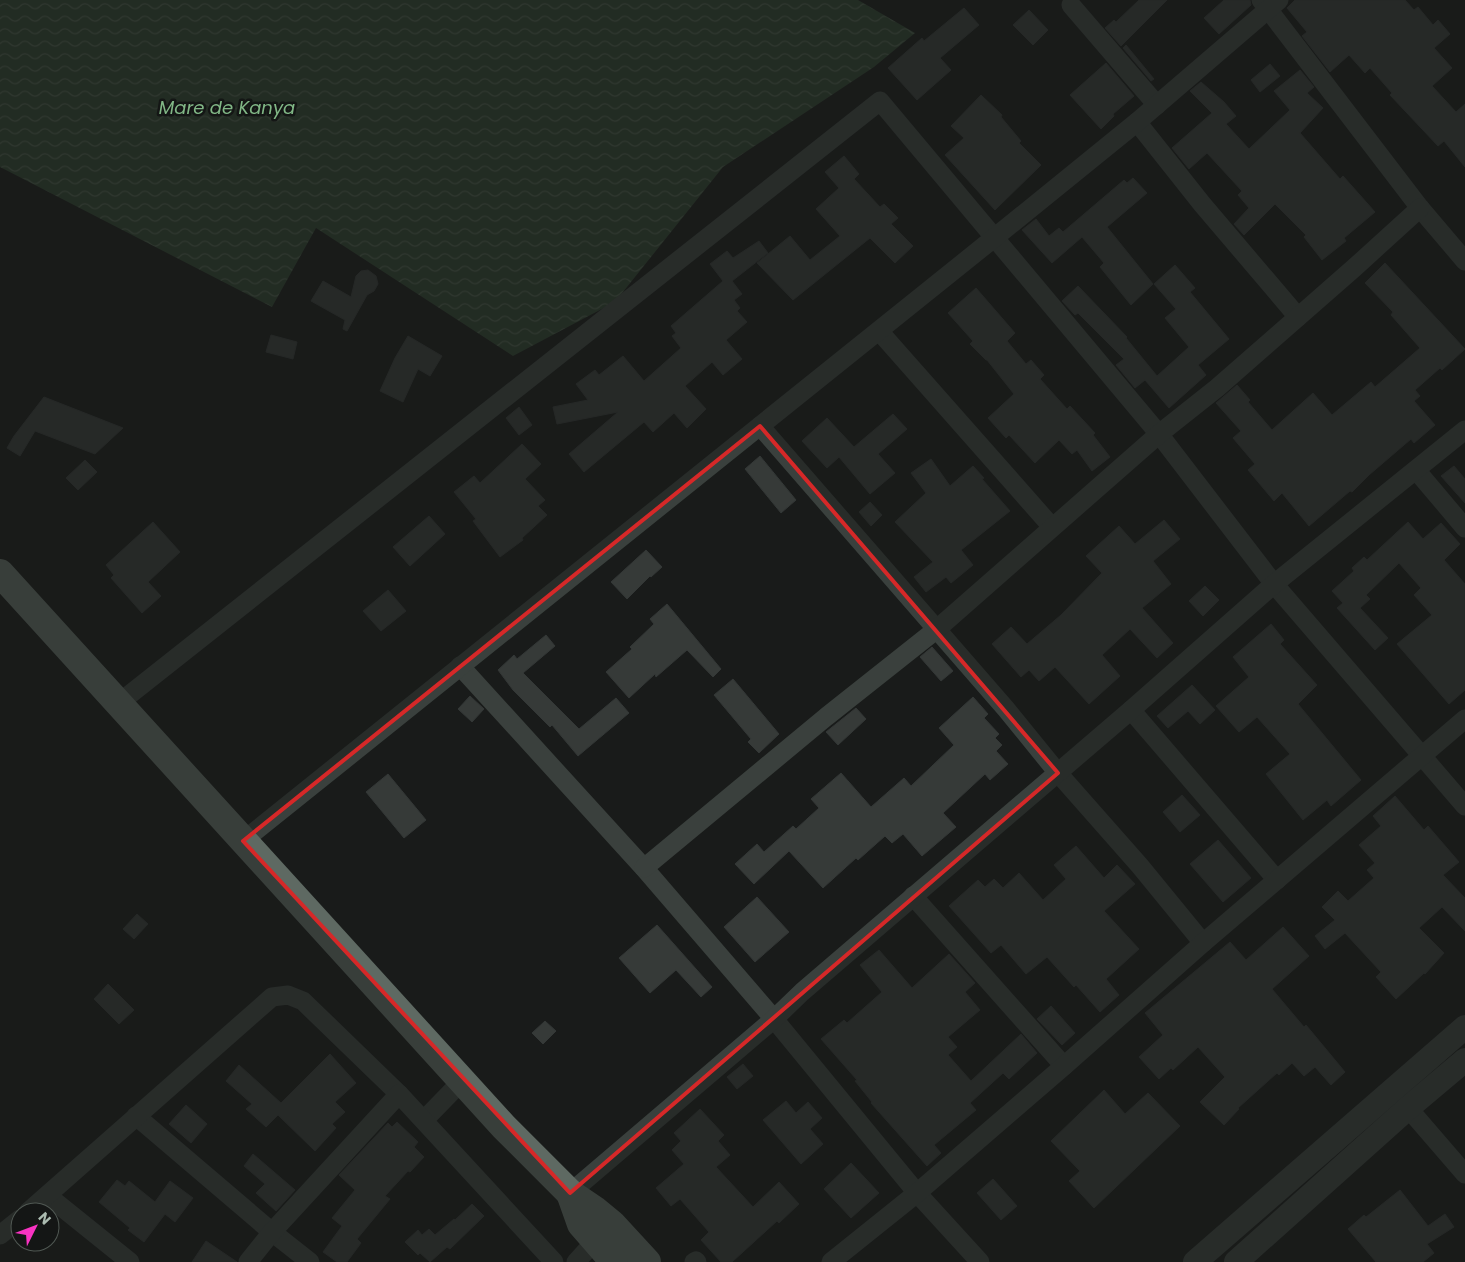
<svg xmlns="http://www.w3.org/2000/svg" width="1465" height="1262" font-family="Poppins,sans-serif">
	<defs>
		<pattern id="water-waves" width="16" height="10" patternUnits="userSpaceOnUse" patternTransform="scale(1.25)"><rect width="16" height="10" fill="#2e402f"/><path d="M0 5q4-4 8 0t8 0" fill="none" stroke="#4a5a4b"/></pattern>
	</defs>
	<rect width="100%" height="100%" fill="#191b1a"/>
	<!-- water -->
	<path fill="url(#water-waves)" d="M0,0h858l57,33 -41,34 -151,100 -108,135 -102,54 -197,-128 -44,79 -272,-140z"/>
	<!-- building -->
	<g fill="#363a38" stroke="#333736">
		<path d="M1139,0h28l-46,46 -16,-18 9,-8 2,2z"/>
		<path d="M1224,0h26l1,5 -32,29 -15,-16z"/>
		<path d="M1295,0h110l9,10 4,-3 15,18 5,-5 12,14 -16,14 18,20 -20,18 24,26 9,-8v63l-21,-26 -6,5 -48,-51 2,-2 -22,-25 -5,5 -16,-18 -19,17 -28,-36 5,-4 -20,-24z"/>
		<path d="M964,8l15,17 -39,33 11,12 -34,30 -29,-32 34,-30 2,3z"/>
		<path d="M1029,10l19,20 -15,15 -20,-20z"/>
		<path d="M1126,45l28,34 -3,2 -28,-33z"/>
		<path d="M1106,63l28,33 -21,18 1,2 -13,13 -31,-34z"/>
		<path d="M1270,64l10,12 -20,16 -9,-12z"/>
		<path d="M1300,70l14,17 -7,6 16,15 -23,25 40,46 3,-3 32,36 -31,26 2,3 -24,19 -18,-23 2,-2 -31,-31 -31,31 -10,-11 15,-16 -11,-13 4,-4 -35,-38 -18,16 -17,-21 40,-35 -22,-22 11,-9 23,20 12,14 -10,8 23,25 41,-39 -16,-19z"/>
		<path d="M981,95l21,20 -1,2 20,24 -2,2 22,22 -46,45 -50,-55 19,-17 -13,-12z"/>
		<path d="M844,156l15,18 -5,5 26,28 4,-3 14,14 -7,6 22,22 -18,17 -25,-25 -77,62 -36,-37 33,-27 20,24 30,-24 -24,-27 23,-21 -14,-16z"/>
		<path d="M1133,178l14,15 -40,34 46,57 -22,21 -31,-38 4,-4 -22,-26 -30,26 -30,-33 14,-11 13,17 10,-8 4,4 61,-52 3,3z"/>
		<path d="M759,241l9,12 -36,28 10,13 -8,6 6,8 -3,3 10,11 -21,18 16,19 -19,16 -11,-13 -27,24 21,23 -19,19 -13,-15 -21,19 -9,-10 -60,50 -15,-18 49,-42 -61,12 -4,-17 35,-7 -12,-16 19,-14 4,5 24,-19 21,25 37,-33 -9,-12 4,-3 -5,-7 52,-45 -13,-17 17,-13 6,7z"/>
		<path d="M1385,263l80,86 -23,21 -2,-2 -25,22 5,6 -6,5 21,24 -21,18 -3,-4 -42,36 -17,17 -2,-1 -41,35 -27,-33 -8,8 -26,-31 7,-6 -22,-26 8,-7 -25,-28 21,-18 13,15 -2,2 24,28 41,-37 19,22 39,-33 4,5 45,-39 -29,-33 2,-3 -28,-29z"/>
		<path d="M1175,265l20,23 -5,4 39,47 -31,26 8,10 -37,33 -24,-28 -10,8 -19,-23 8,-6 -46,-46 -3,2 -13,-14 16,-15 49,51 -1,1 31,38 32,-29 -24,-29 11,-9 -22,-25z"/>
		<path d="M368,270l8,6 2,8 -4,7 -7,4 -20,36 -4,-2 2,-9 -34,-19 12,-20 28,16 5,-21 5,-5z"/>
		<path d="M976,288l39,45 -8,8 19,23 5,-4 13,15 -4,4 27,30 3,-3 25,27 -2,2 17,22 -18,14 -15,-21 -5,4 -13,-14 -24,23 -26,-28 -3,3 -18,-20 26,-24 -27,-34h-1l-16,-16 3,-3 -25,-28z"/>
		<path d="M271,335l26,7 -4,17 -27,-7z"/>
		<path d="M408,336l34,20 -12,20 -12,-7 -15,33 -23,-11 15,-33z"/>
		<path d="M44,397l79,31 -28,26 -60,-23 -15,25 -13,-8 7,-12z"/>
		<path d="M519,407l13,18 -13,10 -13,-17z"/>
		<path d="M893,414l14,15 -29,25 17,19 -25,21 -31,-37 -12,11 -25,-27 25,-23 27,29z"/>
		<path d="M522,444l19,20 -16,15 20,21 -7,6 9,9 -25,23 1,2 -23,17 -27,-36 3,-2 -22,-27 20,-16 6,7z"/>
		<path d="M760,456l36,44 -15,13 -36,-44z"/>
		<path d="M931,459l19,27 23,-20 11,12 -2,1 28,32 -49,39 12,15 -22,18 -5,-6 -20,15 -12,-15 19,-15 -38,-40 31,-29 -15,-20z"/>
		<path d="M85,460l12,12 -19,18 -12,-12z"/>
		<path d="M1454,466l11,13v24l-24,-27z"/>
		<path d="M870,502l12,13 -11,11 -12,-14z"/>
		<path d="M429,516l16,18 -35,32 -17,-19z"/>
		<path d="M1164,520l16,19 -27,22 18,23 -29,24 31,35 -16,15 -27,-29 -28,26 18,21 -31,28 -34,-37 -16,14 -10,-11 -8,7 -29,-33 19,-17 16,17 34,-29 41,-42 -16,-17 33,-30 16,18z"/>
		<path d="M153,522l27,30 -32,30 13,14 -19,17 -31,-35 3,-3 -8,-10z"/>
		<path d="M1408,522l15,17 18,-16 19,21 -16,16 21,24v106l-16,14 -52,-60 35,-29 -18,-20 7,-7 -22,-25 -33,32 4,4 -10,9 28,30 -13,12 -38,-42 6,-5 -11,-12 22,-20 -2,-3 12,-11 3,3z"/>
		<path d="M646,550l16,17 -11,10 -1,-1 -23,23 -16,-17z"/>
		<path d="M1205,586l14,14 -16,16 -14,-15z"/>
		<path d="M388,590l18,21 -25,20 -18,-20z"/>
		<path d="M667,604l54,65 -8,8 -26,-27 -31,27 -1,-3 -26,24 -23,-26 26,-23 -2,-2 24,-23 -4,-5z"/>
		<path d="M1271,624l13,16 -4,4 37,41 -19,19 63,76 -30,26 -4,-6 -24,20 -37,-46 24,-20 -33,-37 -18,15 -23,-26 33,-29 -16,-20z"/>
		<path d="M546,635l9,11 -32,27 56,56 37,-31 13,15 -51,43 -26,-31 -2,2 -37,-37 -15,-20 16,-15 3,4z"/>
		<path d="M932,647l21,24 -12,10 -21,-24z"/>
		<path d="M733,679l46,55 -20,19 -11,-11 3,-3 -37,-44z"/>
		<path d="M1192,685l23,25 -15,14 -12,-13 -20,17 -11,-12z"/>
		<path d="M470,696l14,13 -12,13 -14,-13z"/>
		<path d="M973,697l15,17 -4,4 15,16 -4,4 7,7 -6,6 12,13 -18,16 -5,-6 -42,39 13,14 -34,29 -19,-22 -11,9 -7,-7 -27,24 -2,-2 -33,30 -34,-37 -35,33 -19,-20 22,-20 7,8 29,-26 3,3 23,-21 -8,-9 30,-26 30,34 33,-29 7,8 43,-41 -15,-17z"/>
		<path d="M856,708l10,11 -28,26 -12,-13z"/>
		<path d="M388,774l38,46 -22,18 -38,-46z"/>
		<path d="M1182,795l18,20 -20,17 -17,-20z"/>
		<path d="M1395,796l29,34 4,-4 31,36 -16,13 22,23v33l-23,-24 -23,21 25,25 -19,21 -1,-1 -28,26 -20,-22 5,-5 -36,-39 -20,16 -10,-13 20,-16 -13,-13 16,-16 10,10 26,-23 -7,-8 8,-7 -16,-18 22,-19 -8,-10z"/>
		<path d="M1218,840l33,38 -28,24 -33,-38z"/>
		<path d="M1076,846l28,32 13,-13 18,19 -31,27 35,38 -33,30 13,16 -19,17 -24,-27 -2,2 -27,-30 -21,17 -25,-29 -10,8 -42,-47 29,-26 7,7 9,-8 9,9 16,-15 24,27 23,-21 -12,-14z"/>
		<path d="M757,897l32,35 -34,30 -31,-35z"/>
		<path d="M137,914l11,10 -14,15 -11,-10z"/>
		<path d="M657,925l55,62 -11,10 -25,-27 -26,23 -31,-35z"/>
		<path d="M1283,927l26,29 -37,33 32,38 2,-2 39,47 -14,13 -16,-18 -11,9 -12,-13 -13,12 -2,-2 -39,35 1,1 -15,16 -24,-23 25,-25 -27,-30 -25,23 -2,-2 -12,11 -20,-22 24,-22 -18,-22 85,-71 16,18z"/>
		<path d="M879,950l33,38 37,-34 26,29 -10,9 15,18 -32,27 9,10 -9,8 23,26 50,-47 16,19 -28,26 -6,-6 -33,30 6,7 -42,35 7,8 -14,13 -56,-63 1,-1 -17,-21 2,-1 -36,-41 23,-19 3,3 35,-31 -22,-27z"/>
		<path d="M108,984l26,26 -15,14 -25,-25z"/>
		<path d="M1051,1006l24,27 -13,12 -25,-26z"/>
		<path d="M545,1021l11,10 -13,13 -11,-11z"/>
		<path d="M330,1054l26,29 -21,19 10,10 -13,12 4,4 -21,23 -37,-36 -12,12 -20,-18 6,-5 -26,-23 13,-16 42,38z"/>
		<path d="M743,1064l10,12 -16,13 -10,-12z"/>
		<path d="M1104,1090l21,24 23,-21 32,33 -86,82 -25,-27 11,-10 -29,-30z"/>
		<path d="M786,1101l10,12 12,-11 14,16 -12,11 13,15 -22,20 -38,-44z"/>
		<path d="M186,1105l21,19 -16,19 -22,-19z"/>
		<path d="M700,1109l24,26 -6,6 12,14 -14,12 37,40 26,-25 20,22 -20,19 -2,-2 -45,41h-11l-20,-22 8,-8 -29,-33 -9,7 -15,-18 28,-24 -12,-14 9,-9 -7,-8z"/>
		<path d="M397,1122l21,20 -4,5 10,10 -14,15 -2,-1 -23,25 5,3 -33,40 4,4 -14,19h-10l-14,-10 19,-26 -10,-8 23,-28 -16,-15 49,-52 4,4z"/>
		<path d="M253,1154l42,36 -19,21 -20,-18 9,-9 -21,-18z"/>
		<path d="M851,1163l28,30 -28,25 -27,-29z"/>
		<path d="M993,1179l24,27 -16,14 -24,-27z"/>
		<path d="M117,1180l8,6 4,-5 26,21 15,-21 23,17 -18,24 -10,-8 -21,28 -16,-12 2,-2 -31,-26z"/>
		<path d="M1400,1190l28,36 17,-12 9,13 -27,17 7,9 -11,9h-47l-28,-33 16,-14 2,2z"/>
		<path d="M472,1204l12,12 -34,33 -3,-2 -17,15 -10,-9 -2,2 -13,-13 13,-12 4,5 7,-6 6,6 19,-16 1,1z"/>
		<path d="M206,1241l31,21h-45z"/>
	</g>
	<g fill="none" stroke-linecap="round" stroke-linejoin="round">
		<!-- minor -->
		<g stroke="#3a403d" stroke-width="19">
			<path d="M1261,0l159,208 45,53"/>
			<path d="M1071,5l86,100"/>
			<path d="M1137,122l65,82 96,113"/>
			<path d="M879,331l173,196"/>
			<path d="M760,426l246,283 52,64 82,93 63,77"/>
			<path d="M1416,470l49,58"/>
			<path d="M460,666l184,202 130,151 143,174 63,69"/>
			<path d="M119,703l761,-602 279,333 115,150 191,222"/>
			<path d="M1131,710l146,170"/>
			<path d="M243,841l751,-603 143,-116 142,-122"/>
			<path d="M644,868l182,-151 111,-88 222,-195 58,-46 137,-120 66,-60"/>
			<path d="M913,896l151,170"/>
			<path d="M1408,1108l57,66"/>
			<path d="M136,1116l136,116 38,30"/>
			<path d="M424,1120l38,-39"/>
			<path d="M570,1193l204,-174 28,-27 329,-282 143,-126 191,-154"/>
			<path d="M48,1196l82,66"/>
			<path d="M28,1212l244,-215 16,-2 15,6 96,93"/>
			<path d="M0,1235l20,-16"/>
			<path d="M248,1262l24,-30 127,-138 155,168"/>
			<path d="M576,1262l19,-21"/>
			<path d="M694,1262l2,-1 1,1"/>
			<path d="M831,1262l86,-69 147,-127 139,-123 262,-224"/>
		</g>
		<!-- tertiary -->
		<g stroke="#3a403d" stroke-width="24">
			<path d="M1195,1262l270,-235"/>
			<path d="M1236,1262l172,-154 57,-48"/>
		</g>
		<!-- trunk -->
		<g stroke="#5e6962" stroke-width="28">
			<path d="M0,573l504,554 66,66 25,17 17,14 35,38"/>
			<path d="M570,1193l11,31 33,38"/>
		</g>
	</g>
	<!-- marked area -->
	<path d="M0 0H1465V1262H0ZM760,426l298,347 -488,420 -327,-352z" fill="#191b1a" fill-opacity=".55" fill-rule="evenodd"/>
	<path fill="none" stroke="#d62828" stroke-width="4" stroke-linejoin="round" d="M760,426l298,347 -488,420 -327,-352z"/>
	<g text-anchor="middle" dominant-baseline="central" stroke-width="5" stroke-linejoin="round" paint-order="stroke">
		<!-- water labels -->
		<g font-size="18" font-style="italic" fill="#81b786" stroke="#141615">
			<text x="227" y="107">Mare de Kanya</text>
		</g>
	</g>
	<!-- north arrow -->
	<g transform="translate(35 1227) rotate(48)"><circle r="24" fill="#141615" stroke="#505853"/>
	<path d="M0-4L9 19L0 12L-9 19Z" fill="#f933c2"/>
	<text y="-8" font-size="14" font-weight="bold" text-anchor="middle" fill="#abbbb0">N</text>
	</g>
</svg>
